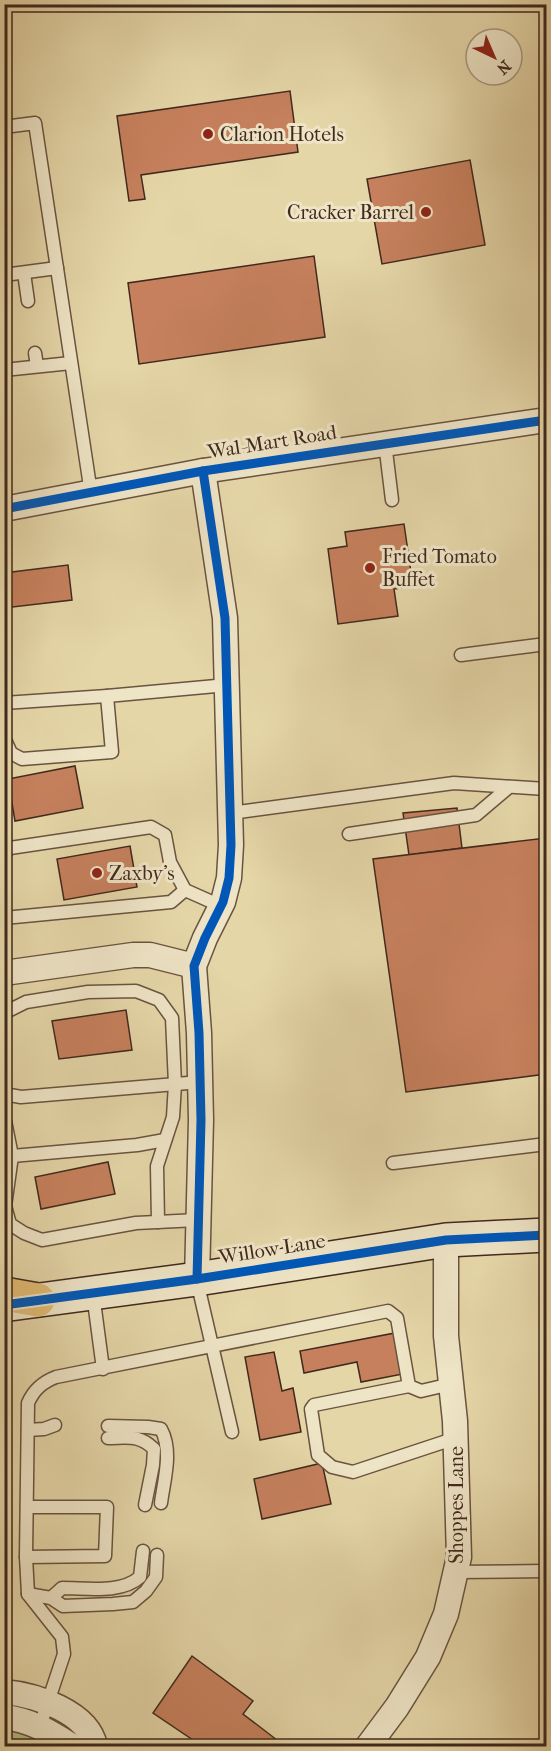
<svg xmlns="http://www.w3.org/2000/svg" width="551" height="1751" font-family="'IM FELL French Canon',serif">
	<rect width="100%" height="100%" fill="#e5d6a8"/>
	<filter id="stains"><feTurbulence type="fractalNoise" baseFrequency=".00333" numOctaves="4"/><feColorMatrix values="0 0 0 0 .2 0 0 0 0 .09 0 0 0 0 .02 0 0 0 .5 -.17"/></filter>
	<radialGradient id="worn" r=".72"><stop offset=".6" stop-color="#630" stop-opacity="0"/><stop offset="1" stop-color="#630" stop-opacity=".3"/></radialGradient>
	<!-- green -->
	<path fill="#b6bd86" stroke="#7b7352" stroke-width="1.5" d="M4,1702l71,7 23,37h-93z"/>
	<!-- building -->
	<g fill="#c6805d" stroke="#40291d" stroke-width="1.5">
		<path d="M290,91l8,61 -157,23 4,24 -16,2 -12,-85z"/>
		<path d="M470,160l15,85 -103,19 -15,-85z"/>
		<path d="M314,256l11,81 -186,27 -11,-81z"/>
		<path d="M404,524l9,62 -19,3 4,27 -60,8 -10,-75 19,-3 -2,-14z"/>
		<path d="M68,565l4,35 -68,8v-35z"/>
		<path d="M75,766l8,42 -68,13 -7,-42z"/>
		<path d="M457,808l5,40 -53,7 -6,-42z"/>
		<path d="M546,838v236l-140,18 -33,-233z"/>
		<path d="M130,846l7,41 -73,13 -7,-41z"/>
		<path d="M126,1010l6,40 -73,9 -7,-38z"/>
		<path d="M108,1162l7,32 -74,15 -6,-32z"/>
		<path d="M395,1333l8,41 -42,8 -4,-20 -53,11 -4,-22z"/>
		<path d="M274,1352l8,39 11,-3 8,44 -41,8 -15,-83z"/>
		<path d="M322,1463l9,41 -69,15 -8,-40z"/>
		<path d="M192,1656l61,45 -10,13 34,26 -5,6h-70l-49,-33z"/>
	</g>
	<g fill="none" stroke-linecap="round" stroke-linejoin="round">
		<defs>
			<g id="lane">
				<path d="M4,127l31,-4 56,370"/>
				<path d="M24,273l4,28"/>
				<path d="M4,275l53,-7"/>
				<path d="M35,353l2,13"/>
				<path d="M4,370l67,-7"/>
				<path d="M385,443l7,57"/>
				<path d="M461,655l85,-11"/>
				<path d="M107,696l120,-11"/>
				<path d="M4,703l103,-7 5,56 -90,7 -11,-6 -7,-15"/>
				<path d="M231,813l223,-30 92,6"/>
				<path d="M349,834l127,-19 33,-28"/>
				<path d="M4,854l6,-6 141,-21 14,8 5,27 15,28 36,16"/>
				<path d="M4,918l167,-16 14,-12"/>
				<path d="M4,1015l2,-3 20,-10 62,-10 48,-1 23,9 13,18 3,66 -2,33 -16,49 1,56"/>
				<path d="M4,1094l17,3 179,-15"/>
				<path d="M4,1116l8,40 -7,50 5,18 14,9 18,7 94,-17 62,-3"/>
				<path d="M12,1156l125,-11 28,-5"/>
				<path d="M393,1163l153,-19"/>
				<path d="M197,1281l35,151"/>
				<path d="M93,1294l10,75"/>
				<path d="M409,1386l-95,19 -3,4 7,46 14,12 21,5 103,-34"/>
				<path d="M108,1426l40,1 13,2c12,22 3,51 0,74"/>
				<path d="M28,1430l16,-1 11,-4"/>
				<path d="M108,1438c19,0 31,-4 46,11l-1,16 -8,40"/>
				<path d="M26,1557l79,-1 2,-49h-80"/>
				<path d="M456,1572l90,-1"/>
				<path d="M28,1594l23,4 12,8 50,-2 20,-2 13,-11 10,-14 1,-22"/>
				<path d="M51,1598l11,-10c25,0 59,6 78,-11l3,-26"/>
				<path d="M40,1726l24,-72 -2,-17 -34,-43 -2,-37 2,-154c6,-14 15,-21 28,-26l332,-66 9,7 12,68 12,5 30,-7"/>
			</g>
			<g id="street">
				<path d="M4,509l199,-38 343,-51"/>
				<path d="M4,973l129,-18h17l44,11"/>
				<path d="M197,1279l4,-159 -2,-87 -5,-67 11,-28 18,-36 6,-24 2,-33 -6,-227 -22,-147"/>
				<path d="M4,1692c32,3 84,20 91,54"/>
				<path d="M4,1717c27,3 46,15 68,29"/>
				<path d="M368,1746l29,-39 31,-50 18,-43 13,-57 -4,-136 -9,-85v-96"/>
			</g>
			<path id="secondary" d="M10,1304l187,-25 249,-39 100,-5"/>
			<path id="primary" d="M4,1294l34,6"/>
		</defs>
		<!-- lane casing -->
		<use href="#lane" stroke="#695440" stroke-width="15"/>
		<!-- street casing -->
		<use href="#street" stroke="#695440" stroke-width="27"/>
		<!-- secondary casing -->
		<use href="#secondary" stroke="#40291d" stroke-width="36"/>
		<!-- primary casing -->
		<use href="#primary" stroke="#40291d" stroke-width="36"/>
		<!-- lane -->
		<use href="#lane" stroke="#eee4c6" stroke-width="12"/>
		<!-- street -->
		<use href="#street" stroke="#eee4c6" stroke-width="24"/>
		<!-- secondary -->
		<use href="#secondary" stroke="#eee4c6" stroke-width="33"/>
		<!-- primary -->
		<use href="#primary" stroke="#e2bb74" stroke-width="33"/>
		<defs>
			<g id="cycleway">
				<path d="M4,509l199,-38 343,-51"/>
				<path d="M197,1279l4,-159 -2,-87 -5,-67 11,-28 18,-36 6,-24 2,-33 -6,-227 -22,-147"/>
				<path d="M4,1305l193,-26 249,-39 100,-5"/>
			</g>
		</defs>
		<!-- cycleway casing -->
		<use href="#cycleway" stroke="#eee4c6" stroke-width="13"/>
		<!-- cycleway -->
		<use href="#cycleway" stroke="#0057b8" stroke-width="9"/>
	</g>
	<!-- markers -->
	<g fill="#8f2418" stroke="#eee4c6" stroke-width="2">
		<circle cx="208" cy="134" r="6"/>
		<circle cx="426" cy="212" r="6"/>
		<circle cx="370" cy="568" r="6"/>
		<circle cx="97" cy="873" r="6"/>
	</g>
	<g text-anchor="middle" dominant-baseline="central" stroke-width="6" stroke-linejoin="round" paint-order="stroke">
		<!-- poi labels -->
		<g font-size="20" fill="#40291d" stroke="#eee4c6" text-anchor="start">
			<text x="220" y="134">Clarion Hotels</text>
			<text x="414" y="212" text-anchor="end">Cracker Barrel</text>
			<text x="382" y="556">Fried Tomato<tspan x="382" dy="23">Buffet</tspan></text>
			<text x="109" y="873">Zaxby's</text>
		</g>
		<!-- street labels -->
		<g font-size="20" fill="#40291d" stroke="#eee4c6">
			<text transform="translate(272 442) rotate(-9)">Wal-Mart Road</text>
			<text transform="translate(272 1249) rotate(-9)">Willow Lane</text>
			<text transform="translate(456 1505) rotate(-90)">Shoppes Lane</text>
		</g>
	</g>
	<!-- margin -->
	<rect width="551" height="1751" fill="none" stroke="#e5d6a8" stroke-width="24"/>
	<rect x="6" y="6" width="539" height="1739" fill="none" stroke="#40291d" stroke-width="3"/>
	<rect x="12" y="12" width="527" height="1727" fill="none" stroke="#40291d" stroke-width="1.5"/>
	<!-- north arrow -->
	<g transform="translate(494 57) rotate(136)"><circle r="28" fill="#eee4c6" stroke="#a89982" stroke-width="1.5"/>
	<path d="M0-4.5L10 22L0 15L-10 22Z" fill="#8f2418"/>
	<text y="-9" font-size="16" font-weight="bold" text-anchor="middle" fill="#40291d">N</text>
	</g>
	<rect width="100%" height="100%" filter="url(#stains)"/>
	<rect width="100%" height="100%" fill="url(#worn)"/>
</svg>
